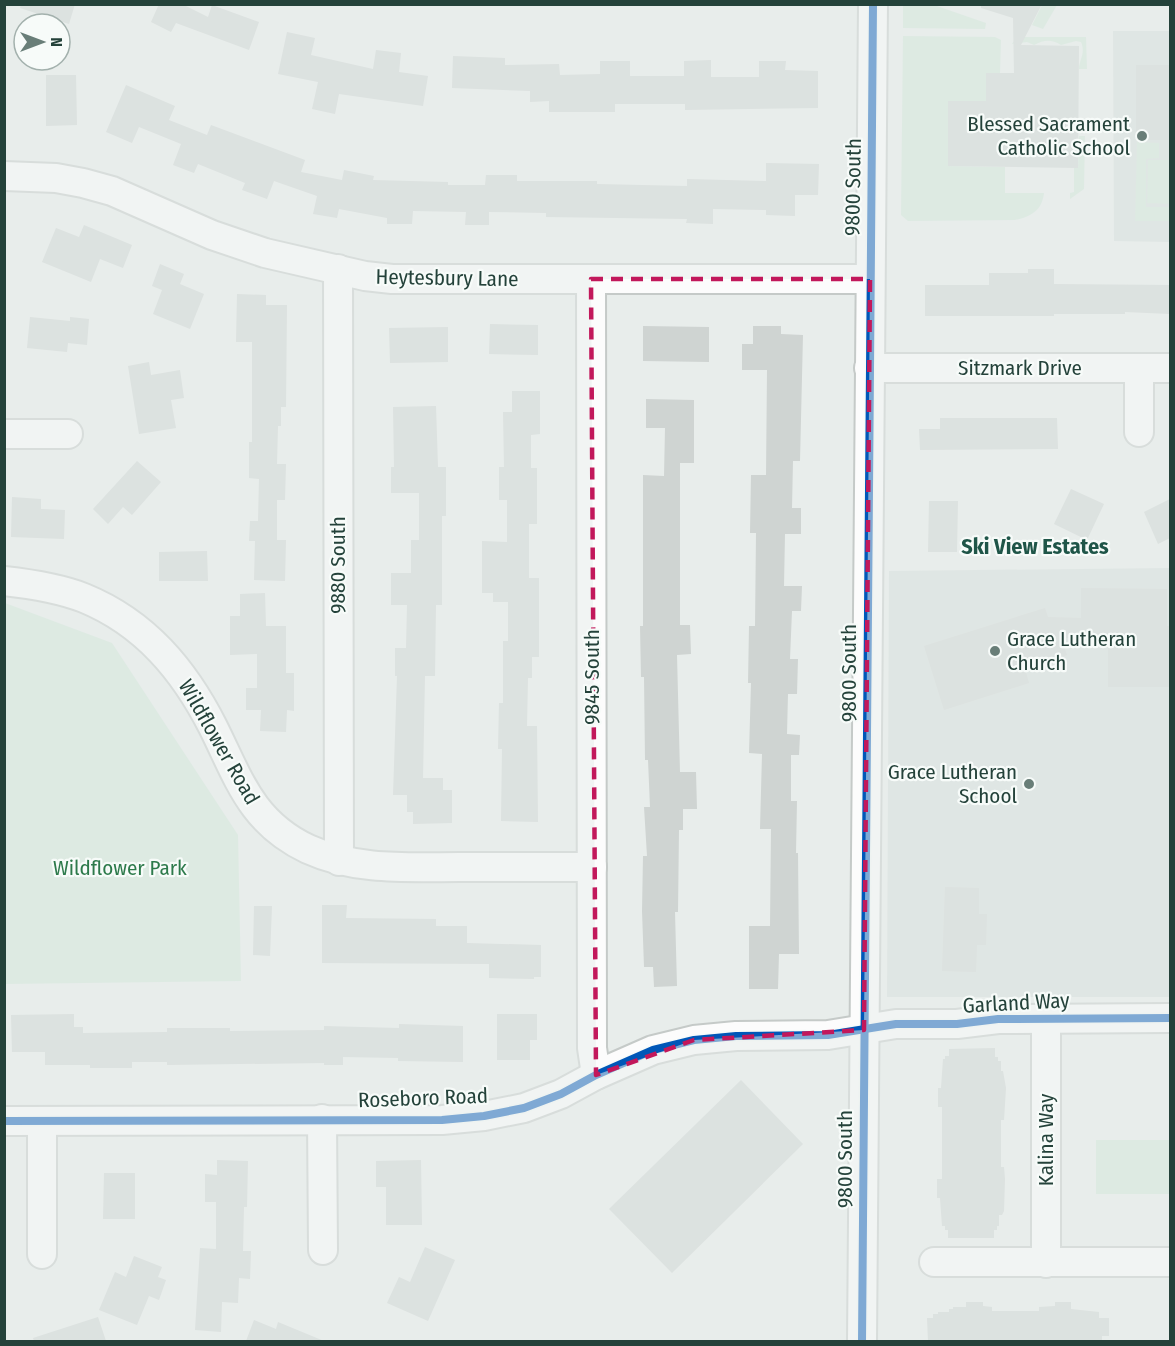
<svg xmlns="http://www.w3.org/2000/svg" width="1175" height="1346" font-family="'Fira Sans Condensed',sans-serif">
	<rect width="100%" height="100%" fill="#e8edeb"/>
	<!-- built -->
	<g fill="#d6dedb">
		<path d="M1113,31h57v211l-56,-1z"/>
		<path d="M1170,568v429h-283l2,-426z"/>
	</g>
	<!-- green -->
	<g fill="#d1e6d8">
		<path d="M903,5h31l52,18 -1,6 -82,-1z"/>
		<path d="M1042,5h15l-14,24 -11,-4z"/>
		<path d="M903,36l92,1 6,3 -1,33h-14v28h-38v65l57,1v26h39c-2,18 -14,24 -29,27l-107,1 -7,-6z"/>
		<path d="M1017,37h69l1,32h-8c0,-9 7,-16 2,-27l-5,-1 -15,4c-10,-6 -17,-5 -27,0l-7,-3 -15,2z"/>
		<path d="M1079,136h6l-1,53 -14,10v-6l4,-1v-24h4z"/>
		<path d="M1137,142l22,1v15l-13,1v48h24v14h-35z"/>
		<path d="M1148,160h22v44l-23,-1z"/>
		<path d="M5,603l107,40 126,192 3,146 -236,3z"/>
		<rect x="1096" y="1140" width="74" height="54"/>
	</g>
	<!-- building -->
	<g fill="#cfd4d2">
		<path d="M21,4h54l-6,20 -49,-16z"/>
		<path d="M159,4h23l26,13 4,-12 47,17 -10,28 -73,-27 -5,9 -20,-10z"/>
		<path d="M981,4h61l-21,41 58,1 -1,122 -130,-2v-65h38v-28h28l-1,-55 -32,-10z"/>
		<path d="M287,32l28,6 -4,17 62,14 3,-19 25,3 -2,19 29,4 -5,30 -84,-12 -4,20 -23,-5 6,-27 -40,-8z"/>
		<path d="M453,56l52,2v7l54,-1 1,11 40,-1v-13h30v15h54v-15l27,-1v17h48v-16h27l-1,9 33,1v37l-133,2v-6h-70v8h-66v-11l-19,1v-11l-78,-3z"/>
		<rect x="1136" y="65" width="34" height="75"/>
		<path d="M46,75h30l1,50 -31,1z"/>
		<path d="M126,85l49,21 -6,14 38,15 4,-10 94,35 -4,12 41,8 2,-10 30,6 -1,4 75,2v3h37l1,-10h31v6h80v3l90,2v-7l79,2v-18l53,1 -1,31h-23v21l-29,-1v-5l-53,-1v15l-27,-1 1,-4 -141,-2v-4l-57,-1v13h-24l1,-13 -53,-1 -1,13h-25v-6l-48,-9 -2,9 -24,-4 4,-18 -43,-15 -7,18 -25,-9 3,-7 -47,-19 -4,9 -21,-8 8,-21 -42,-17 -7,16 -26,-11z"/>
		<path d="M84,225l48,20 -9,23 -23,-9 -9,23 -49,-20 14,-34 23,9z"/>
		<path d="M160,264l24,10 -4,10 24,10 -14,35 -37,-15 9,-24 -10,-4z"/>
		<path d="M1028,269h26v15l116,1v29l-45,-2v2h-71v2h-129v-31h64v-12h39z"/>
		<path d="M237,294l29,1v10h21l-1,102h-5v19h-3l-1,38h9l-1,36h-8v40h9l-1,41 -31,-1 1,-39h-6l1,-20h8l1,-42 -10,-1v-36h3v-100h-16z"/>
		<path d="M30,317l40,4v-4l19,2 -2,26 -19,-2 -1,9 -40,-4z"/>
		<path d="M490,324l48,1v30l-49,-1z"/>
		<path d="M643,326l66,1v35l-66,-1z"/>
		<path d="M753,326h28v8l22,1 -3,126h-7l-1,47h9v26h-16l-1,52h18l-1,25h-9l-2,48h8l-1,35h-9l-1,40 13,1 -1,20h-8v46h6l-1,52h2l1,101h-20l-1,35h-29v-63h21l1,-97h-11l2,-75 -13,-1 2,-70h-3l1,-57h6l1,-93h-6l1,-58h15l1,-105h-25v-26h11z"/>
		<path d="M448,327v35l-58,1 -1,-35z"/>
		<path d="M149,362l2,13 29,-5 4,28 -13,2 5,28 -37,6 -11,-68z"/>
		<path d="M512,391h28v43l-9,1v33h6v56h-8v54h10v79h-7v21h-4l-1,48h10l1,96 -37,-1 1,-72h-4l1,-46h4v-62h5v-39h-15v-9h-11v-52l25,1v-42h-8v-33h5l-1,-55h9z"/>
		<path d="M646,399l48,1v63h-14v162h10l1,29 -14,1 3,117h16l1,37h-14v21h-4l-1,82h-3l2,74 -23,1 -1,-20h-9l-2,-56 1,-55h4l-3,-49h6l-2,-47h-3l-1,-83h-3l-1,-51h3v-151l21,1 1,-48h-19z"/>
		<path d="M436,406l2,61h8v49h-4v89h-6l-1,71h-10l-2,102h20v12h9v33l-39,1v-12h-6v-17h-14l4,-119h-2v-28h11l1,-43h-16v-32h20v-33h8v-47h-28v-26h3l-1,-60z"/>
		<path d="M940,418h117l1,31 -138,1 -1,-21h21z"/>
		<path d="M137,461l24,21 -29,33 -9,-8 -15,17 -15,-15z"/>
		<path d="M1071,489l33,15 -17,36 -33,-16z"/>
		<path d="M12,497l29,2v10l24,1 -1,29 -53,-2z"/>
		<path d="M1170,499v39l-12,6 -14,-32z"/>
		<path d="M929,501h29l-1,51h-29z"/>
		<path d="M207,551l1,30h-49v-29z"/>
		<path d="M1081,588l86,1v37h3v61h-62v-49h-47l6,17 -42,14 4,14 -85,27 -20,-64 121,-38 3,9 33,1z"/>
		<path d="M265,593l1,33h20v47h8v38l-7,-1 -1,22 -26,-1 1,-21h-15v-22h11v-34l-27,1v-39h10v-22z"/>
		<path d="M945,887l34,1v26h8l-1,31h-9l-1,27 -34,-1z"/>
		<path d="M322,905h25l-1,13 90,1v7h31v17l74,2v32h-7v2l-45,-1v-14l-167,-1z"/>
		<path d="M254,906h18l-2,50 -17,-1z"/>
		<path d="M74,1014v13h9v6l84,-1v-4h63v3l94,-1v-4l75,2v-4l64,2v36l-65,-1v-3l-55,-1v8h-19v-2l-157,2v-3h-35v6h-42v-3h-45v-13h-33l-1,-37z"/>
		<path d="M497,1014h40v26h-7v20h-33z"/>
		<path d="M995,1048v9h3v4h3v10h2l3,17 -2,32h-3v47h3l1,12 -1,32 -2,4h-3v11h-2v4h-3v8h-46v-8h-3v-4h-3l-2,-28h-3v-19h5v-72h-4v-19h3l2,-29h2v-3h4v-7z"/>
		<path d="M741,1080l62,64 -131,129 -63,-64z"/>
		<path d="M217,1160l31,1 -1,46h-3l-1,44h8l-1,28 -11,-1 -1,25 -16,-1 -1,30 -26,-2 5,-82 16,1v-47h-11v-28l12,1z"/>
		<path d="M421,1160l1,65h-36v-38h-10v-26z"/>
		<path d="M104,1173h31v46h-32z"/>
		<path d="M425,1247l30,13 -27,61 -41,-18 12,-26 11,5z"/>
		<path d="M134,1256l28,11 -4,10 8,3 -7,20 -10,-4 -12,29 -38,-15 16,-38 11,5z"/>
		<path d="M966,1302h17v4l9,1v4h47v-4l16,-1v-4h16v7l28,3v6h10v18h-7v5h-174l-1,-23h6v-4h5v-2h11v-3h4v-2h13z"/>
		<path d="M98,1317l8,24h-72l-1,-3z"/>
		<path d="M254,1320l22,9 2,-7 46,19h-78z"/>
	</g>
	<g fill="none" stroke-linecap="round" stroke-linejoin="round">
		<defs>
			<g id="minor">
				<path d="M4,176l52,2 27,5 29,8 100,44 53,18 100,23 27,3h478"/>
				<path d="M338,269l1,592"/>
				<path d="M591,279l1,769 4,27"/>
				<path d="M869,368h301"/>
				<path d="M1139,432v-64"/>
				<path d="M4,434h64"/>
				<path d="M4,581c27,3 55,7 80,17 61,25 100,72 129,129 26,52 38,95 95,122 48,22 100,18 152,18 44,0 88,0 132,0"/>
				<path d="M1046,1018v245"/>
				<path d="M322,1119l1,131"/>
				<path d="M4,1121l438,-1 42,-4 40,-8 37,-14 35,-19 57,-25 41,-10 42,-4 92,-1 68,-11h61l41,-5 172,-1"/>
				<path d="M42,1121v133"/>
				<path d="M934,1262h236"/>
				<path d="M862,1342l11,-1338"/>
			</g>
		</defs>
		<!-- minor casing -->
		<use href="#minor" stroke="#c5cac8" stroke-width="32"/>
		<!-- minor -->
		<use href="#minor" stroke="#fcfcfc" stroke-width="28"/>
		<defs>
			<g id="cycleway">
				<path d="M4,1121l438,-1 42,-4 40,-8 37,-14 35,-19 57,-25 41,-10 42,-4 92,-1 68,-11h61l41,-5 172,-1"/>
				<path d="M862,1342l11,-1338"/>
			</g>
		</defs>
		<!-- cycleway casing -->
		<use href="#cycleway" stroke="#f7fbf9" stroke-width="11"/>
		<!-- cycleway -->
		<use href="#cycleway" stroke="#0057b8" stroke-width="8"/>
	</g>
	<!-- marked area -->
	<path d="M0 0H1175V1346H0ZM591,279h279l-6,751 -170,10 -98,35z" fill="#e8edeb" fill-opacity=".55" fill-rule="evenodd"/>
	<path fill="none" stroke="#c2185b" stroke-width="4.5" stroke-dasharray="12 8" stroke-linejoin="round" d="M591,279h279l-6,751 -170,10 -98,35z"/>
	<!-- markers -->
	<g fill="#697e78" stroke="#f7fbf9" stroke-width="2">
		<circle cx="1142" cy="136" r="6"/>
		<circle cx="995" cy="651" r="6"/>
		<circle cx="1029" cy="784" r="6"/>
	</g>
	<g text-anchor="middle" dominant-baseline="central" stroke-width="4.5" stroke-linejoin="round" paint-order="stroke">
		<!-- poi labels -->
		<g font-size="21" fill="#24423a" stroke="#f7fbf9" text-anchor="end">
			<text x="1130" y="124">Blessed Sacrament<tspan x="1130" dy="24">Catholic School</tspan></text>
			<text x="1007" y="639" text-anchor="start">Grace Lutheran<tspan x="1007" dy="24">Church</tspan></text>
			<text x="1017" y="772">Grace Lutheran<tspan x="1017" dy="24">School</tspan></text>
		</g>
		<!-- street labels -->
		<g font-size="21" fill="#24423a" stroke="#f7fbf9">
			<text transform="translate(853 187) rotate(-89)">9800 South</text>
			<text transform="translate(447 278) rotate(1)">Heytesbury Lane</text>
			<text x="1020" y="368">Sitzmark Drive</text>
			<text transform="translate(338 565) rotate(-90)">9880 South</text>
			<text transform="translate(849 673) rotate(-90)">9800 South</text>
			<text transform="translate(592 677) rotate(-90)">9845 South</text>
			<text transform="translate(219 742) rotate(60)">Wildflower Road</text>
			<text transform="translate(1016 1003) rotate(-3)">Garland Way</text>
			<text transform="translate(423 1098) rotate(-2)">Roseboro Road</text>
			<text transform="translate(1046 1140) rotate(-90)">Kalina Way</text>
			<text transform="translate(845 1159) rotate(-90)">9800 South</text>
		</g>
		<!-- park labels -->
		<g font-size="21" fill="#2d7a4b" stroke="#f7fbf9">
			<text x="120" y="868">Wildflower Park</text>
		</g>
		<!-- neighbourhood labels -->
		<g font-size="22" font-weight="bold" fill="#1f5548" stroke="#f7fbf9">
			<text x="1035" y="546">Ski View Estates</text>
		</g>
	</g>
	<!-- border -->
	<rect width="1175" height="1346" fill="none" stroke="#24423a" stroke-width="12"/>
	<!-- north arrow -->
	<g transform="translate(42 42) rotate(90)"><circle r="28" fill="#f7fbf9" stroke="#a3b1ad" stroke-width="1.5"/>
	<path d="M0-4.5L10 22L0 15L-10 22Z" fill="#697e78"/>
	<text y="-9" font-size="16" font-weight="bold" text-anchor="middle" fill="#24423a">N</text>
	</g>
</svg>
